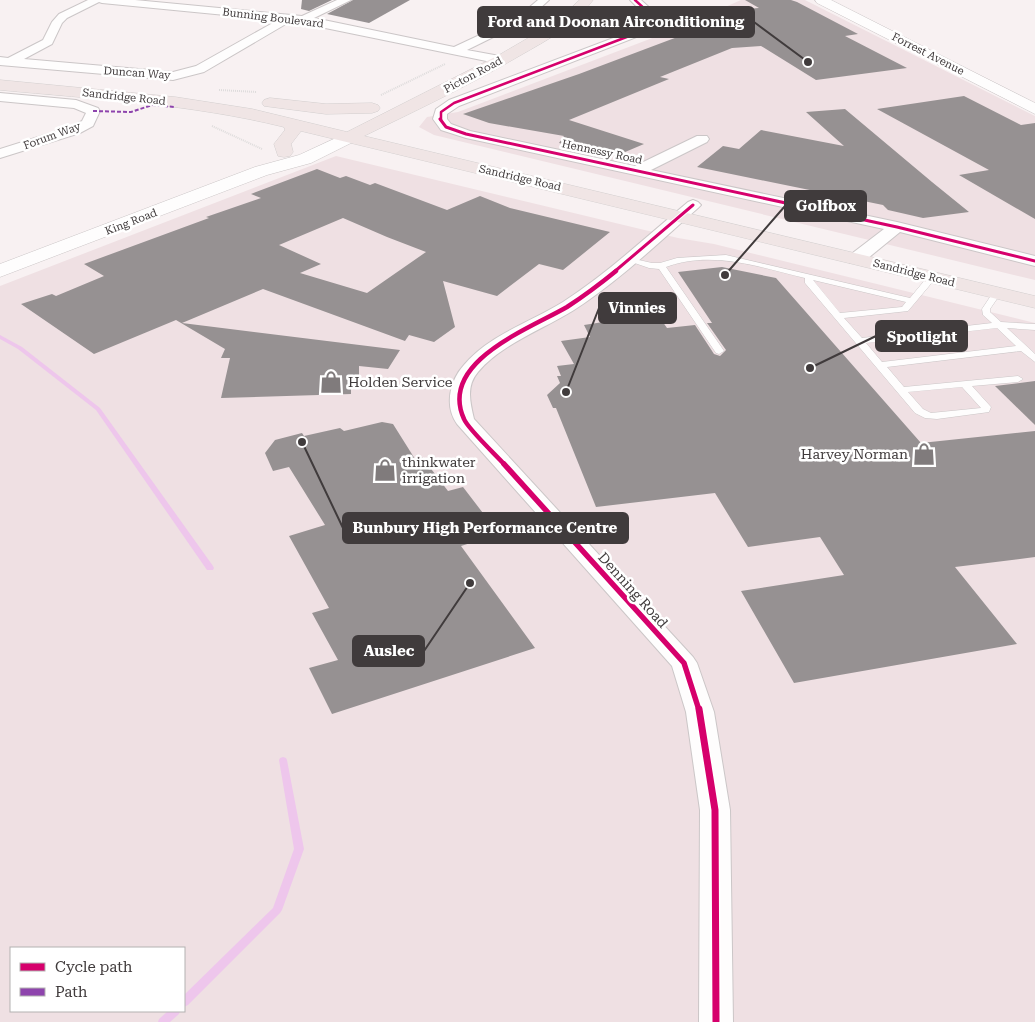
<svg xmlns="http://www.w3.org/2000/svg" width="1035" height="1022" font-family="'Roboto Serif',serif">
	<rect width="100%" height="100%" fill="#f8f1f2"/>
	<!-- built -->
	<g fill="#efe0e3" fill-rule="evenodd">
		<path d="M741,0h64l230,116v164l-601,-145 -15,-8 8,-10 31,-5 218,-83z"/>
		<path d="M336,156l342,82 36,6 321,79v699h-1035v-736zM11,948h173v63h-173z"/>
	</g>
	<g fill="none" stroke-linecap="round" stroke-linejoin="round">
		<!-- stream -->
		<g fill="#eec6ec" fill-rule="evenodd">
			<path d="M0,335l22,12 78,61 113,158 1,2 -1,2h-6l-111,-160 -78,-61 -18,-10z"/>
			<path d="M283,757l3,1 1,2 17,89 -22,61 -2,3 -92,92 -4,2v-12l89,-87 21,-59 -15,-89 1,-2z"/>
			<path d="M168,1011h12l-1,3 -9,8h-12l1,-3z"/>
		</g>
	</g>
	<!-- building -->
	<g fill="#969192" fill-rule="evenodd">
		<path d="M302,0h30l-23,11 -8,-2z"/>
		<path d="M353,0h57l-41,23 -42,-9z"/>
		<path d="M745,0h46l6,2 61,32 -13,2 62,32 -91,12 -55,-34 -29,2 -72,29 9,2 -100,41 75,24 -26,11 -59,-12 5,-7 -75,-13 -26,-9 116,-40 109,-41 5,4 52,-28 14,-1z"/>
		<path d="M964,96l57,29 14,-2v96l-76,-44 30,-5 -112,-61z"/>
		<path d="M845,109l87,73 37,30 -46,6 -35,-8 -5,-5 -186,-38 26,-21 16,3 22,-19 83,16 -38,-34z"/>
		<path d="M317,169l23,9 6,-2 24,9 5,-2 72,27 33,-14 30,12 100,24 -47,38 -24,-6 -42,32 -54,-15 12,46 -21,15 -25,-7 -4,6 -142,-52 -81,34 218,27 -12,19 -29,-3v17l-8,3v8l-130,4 9,-40h-9l4,-9 -49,-29 -82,34 -73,-50 31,-10 4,2 48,-20 -20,-12 125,-46 -3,-1 55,-19 -10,-4zM343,218l44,19 39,15 -59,41 -67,-20 21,-9 -42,-19z"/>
		<path d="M722,267l54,11 145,165 114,-12v126l-80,10 62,77 -223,39 -53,-92 103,-16 -24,-38 -72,10 -33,-54 -119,14 -40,-99h-3l-6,-13 13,-12 -3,-7h4l-4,-10 17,-2 -13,-23 29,-4 -6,-12 32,-5 -4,-11 39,-4 16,23 28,-3 19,29 6,2 6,-6 -19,-27h5l-34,-51z"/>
		<path d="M1035,381v44l-40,-39z"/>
		<path d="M382,422l11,2 22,35 7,-2 26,34 15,-4 36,47 -38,12 74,102 -203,66 -23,-46 29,-8 -26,-47 17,-5 -40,-72 36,-11 -36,-58 -16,4 -8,-18 10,-13 27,-7 2,3 36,-8 4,3z"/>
	</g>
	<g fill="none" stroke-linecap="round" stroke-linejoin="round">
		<defs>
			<path id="service" d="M726,255l184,43 19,-23h6v4l-27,32 -64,7 18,20 130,-15 -9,-8 -1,-6 12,-18h6l1,2 -11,16v3l11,10 34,2v6l-28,-2 28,26v8l-14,-11 -134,16 17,20 114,-11 5,3 -5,3 -46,4 19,21 -2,5 -52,7 -12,-1 -10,-5 -110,-130v-5c-45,-11 -94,-28 -139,-11l58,84 -5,3 -3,-1 -57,-84 -10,-1 -23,-8 4,-2 22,5h8l17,-5zM813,280l93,22 -4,5 -62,6zM997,328l19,18 -134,16 -16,-19zM962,387l19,21 -50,5 -8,-4 -15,-17z"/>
			<g id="minor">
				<path d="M88,0h47l167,16 35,-16h14l-37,18 140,29 64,-30 20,-17h11l-23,21 -59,29 38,7 2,3 -2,3 -4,1 -210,-43 -87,51 -31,8 -173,-15v-8l8,1 35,-18 9,-18 7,-8zM99,2l3,1 176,17 -82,46 -23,6 -149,-13 28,-15 10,-21 5,-5z"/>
				<path d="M630,0h11l21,19 1,6 -1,2 -203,79 -12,8v5l4,5 19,7 165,35 62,-30h10l2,3 -2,3 -56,28 246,52 138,34v10l-135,-34 -38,31h-12l-2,-4 2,-4 34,-26 -418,-91 -25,-8 -8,-11 3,-10 13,-9 204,-77z"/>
				<path d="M0,93l76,7 22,8 2,3 -7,15 -13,7 -80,25v-9l70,-22 12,-6 4,-8 -12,-5 -74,-7z"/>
				<path d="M693,200l5,2 3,3 -3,3c-40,35 -79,73 -124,102 -30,19 -73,34 -96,62 -12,14 -8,30 -4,47l219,238 4,6 17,49 16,98 3,212h-34l1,-212 -14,-98 -14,-46 -215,-242c-13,-18 -7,-44 7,-59 25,-30 67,-43 99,-63 45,-29 84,-66 125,-100z"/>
			</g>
			<path id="tertiary" d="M349,132l6,1 2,4 -2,4 -44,22 -44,12 -267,102v-13l255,-97 44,-12z"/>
			<path id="secondary" d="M815,0h16l204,103v11l-218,-111z"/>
			<g id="primary">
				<path d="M580,0h13c-18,26 -46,40 -72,55 -51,30 -104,55 -157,81l671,160v12l-734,-177 -10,13 2,8 -3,4 -6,1 -6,-1 -4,-12 11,-14 -1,-3c-93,-23 -189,-28 -284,-37v-10l175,17 77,12 95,23 152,-77 55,-32z"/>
				<path d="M270,98l56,6 46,-1 6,2 2,3 -2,3 -6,2 -46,1 -62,-8 -2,-3 2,-3z"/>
			</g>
		</defs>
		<!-- service casing -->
		<use href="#service" stroke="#cbc6c7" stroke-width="1"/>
		<!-- minor casing -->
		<use href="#minor" stroke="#cbc6c7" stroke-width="2"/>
		<!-- tertiary casing -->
		<use href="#tertiary" stroke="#cbc6c7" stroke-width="1"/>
		<!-- secondary casing -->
		<use href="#secondary" stroke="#cbc6c7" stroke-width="1"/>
		<!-- primary casing -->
		<use href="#primary" stroke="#d3cfcf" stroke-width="1"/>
		<!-- path -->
		<g stroke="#dedcdc" stroke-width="2" stroke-dasharray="1 1" stroke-linecap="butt">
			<path d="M585,26l14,-1 31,-9"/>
			<path d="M219,90l38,2"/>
			<path d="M381,95l64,-31"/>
			<path d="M212,126l50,23"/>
		</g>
		<!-- service -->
		<use href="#service" fill="#fefdfd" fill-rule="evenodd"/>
		<!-- minor -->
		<use href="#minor" fill="#fefdfd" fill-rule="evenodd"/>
		<!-- tertiary -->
		<use href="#tertiary" fill="#fefdfd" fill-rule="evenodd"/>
		<!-- secondary -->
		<use href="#secondary" fill="#fefdfd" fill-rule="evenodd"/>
		<!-- primary -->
		<use href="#primary" fill="#f0e5e5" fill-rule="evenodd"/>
		<!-- quiet -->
		<path stroke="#8e44ad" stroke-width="2" stroke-dasharray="4 2" stroke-linecap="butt" d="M93,111l38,1 21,-7 22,2"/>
		<defs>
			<path id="cycleway-far4" d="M441,120v-8l13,-9 204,-78v-4l-23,-21"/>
			<g id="cycleway-far3">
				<path d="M440,119l6,8 20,7 431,93 138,34"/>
				<path d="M614,272l79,-67"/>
			</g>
			<path id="cycleway-far2" d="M505,465c-9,-10 -37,-36 -41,-46 -26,-57 65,-90 103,-112 17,-11 33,-23 49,-36"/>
			<path id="cycleway-far1" d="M504,464l180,199 15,47"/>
			<path id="cycleway" d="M699,709l16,101 1,212"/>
		</defs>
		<!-- cycleway-far4 casing -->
		<use href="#cycleway-far4" stroke="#fff" stroke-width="4.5"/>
		<!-- cycleway-far3 casing -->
		<use href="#cycleway-far3" stroke="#fff" stroke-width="5"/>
		<!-- cycleway-far2 casing -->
		<use href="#cycleway-far2" stroke="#fff" stroke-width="7"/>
		<!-- cycleway-far1 casing -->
		<use href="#cycleway-far1" stroke="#fff" stroke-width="9"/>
		<!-- cycleway casing -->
		<use href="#cycleway" stroke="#fff" stroke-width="10"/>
		<!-- cycleway-far4 -->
		<use href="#cycleway-far4" stroke="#d6006c" stroke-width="2.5"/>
		<!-- cycleway-far3 -->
		<use href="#cycleway-far3" stroke="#d6006c" stroke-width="3"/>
		<!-- cycleway-far2 -->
		<use href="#cycleway-far2" stroke="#d6006c" stroke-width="4.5"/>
		<!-- cycleway-far1 -->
		<use href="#cycleway-far1" stroke="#d6006c" stroke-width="5.5"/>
		<!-- cycleway -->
		<use href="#cycleway" stroke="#d6006c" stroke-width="7"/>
	</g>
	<!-- icons -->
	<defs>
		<symbol id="shop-bare" viewBox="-9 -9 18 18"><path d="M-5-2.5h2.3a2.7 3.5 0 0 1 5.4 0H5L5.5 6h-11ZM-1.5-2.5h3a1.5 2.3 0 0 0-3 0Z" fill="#807b7c" stroke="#fff" stroke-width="2.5" paint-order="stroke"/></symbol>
	</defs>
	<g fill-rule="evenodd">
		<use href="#shop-bare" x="315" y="366" width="32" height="32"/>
		<use href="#shop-bare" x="908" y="438" width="32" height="32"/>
		<use href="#shop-bare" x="369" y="454" width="32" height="32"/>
	</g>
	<g text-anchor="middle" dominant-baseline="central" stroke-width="5" stroke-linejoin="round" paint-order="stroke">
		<!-- far-street labels -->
		<g font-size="11" fill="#403b3c" stroke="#fff">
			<text transform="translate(273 18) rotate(7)">Bunning Boulevard</text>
			<text transform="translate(928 54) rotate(27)">Forrest Avenue</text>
			<text transform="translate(137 73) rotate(4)">Duncan Way</text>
			<text transform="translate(473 75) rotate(-28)">Picton Road</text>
			<text transform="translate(124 97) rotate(6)">Sandridge Road</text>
			<text transform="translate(52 136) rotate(-20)">Forum Way</text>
			<text transform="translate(602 152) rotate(12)">Hennessy Road</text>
			<text transform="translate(520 178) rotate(13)">Sandridge Road</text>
			<text transform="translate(131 222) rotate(-21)">King Road</text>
			<text transform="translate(914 273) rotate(14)">Sandridge Road</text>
		</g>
		<!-- poi labels -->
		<g font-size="14" fill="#403b3c" stroke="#fff" text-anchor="start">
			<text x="348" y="382">Holden Service</text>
			<text x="908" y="454" text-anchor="end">Harvey Norman</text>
			<text x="402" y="462">thinkwater<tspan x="402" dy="16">irrigation</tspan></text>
		</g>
		<!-- street labels -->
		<g font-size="14" fill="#403b3c" stroke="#fff">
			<text transform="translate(633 590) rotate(48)">Denning Road</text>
		</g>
	</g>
	<!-- callouts -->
	<path fill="none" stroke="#403b3c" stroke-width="2" d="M808 62L754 22M725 275L785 206M566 392L599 308M810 368L876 336M302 442L343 528M470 583L424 651"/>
	<g fill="#403b3c" stroke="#fff" stroke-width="2">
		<circle cx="808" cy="62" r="5"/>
		<circle cx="725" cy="275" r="5"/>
		<circle cx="566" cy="392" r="5"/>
		<circle cx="810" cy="368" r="5"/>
		<circle cx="302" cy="442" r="5"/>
		<circle cx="470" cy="583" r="5"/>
	</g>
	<g fill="#403b3c" stroke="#403b3c" stroke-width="2">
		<rect x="478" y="7" width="276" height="30" rx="5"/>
		<rect x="785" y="191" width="81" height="30" rx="5"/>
		<rect x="599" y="293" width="77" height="30" rx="5"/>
		<rect x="876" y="321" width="91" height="30" rx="5"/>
		<rect x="343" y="513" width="285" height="30" rx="5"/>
		<rect x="353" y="636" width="71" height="30" rx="5"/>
	</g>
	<g font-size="15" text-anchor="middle" font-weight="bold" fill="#fff">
		<text x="616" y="27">Ford and Doonan Airconditioning</text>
		<text x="826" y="211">Golfbox</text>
		<text x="637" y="313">Vinnies</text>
		<text x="922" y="342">Spotlight</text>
		<text x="485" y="533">Bunbury High Performance Centre</text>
		<text x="389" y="656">Auslec</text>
	</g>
	<!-- legend -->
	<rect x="10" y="947" width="175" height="65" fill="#ffffff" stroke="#b3b1b1"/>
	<rect x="20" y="963" width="25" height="8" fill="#d6006c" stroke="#b3b1b1"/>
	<text x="55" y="972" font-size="15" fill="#403b3c">Cycle path</text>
	<rect x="20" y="988" width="25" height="8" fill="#8e44ad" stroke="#b3b1b1"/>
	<text x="55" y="997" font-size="15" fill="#403b3c">Path</text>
</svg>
